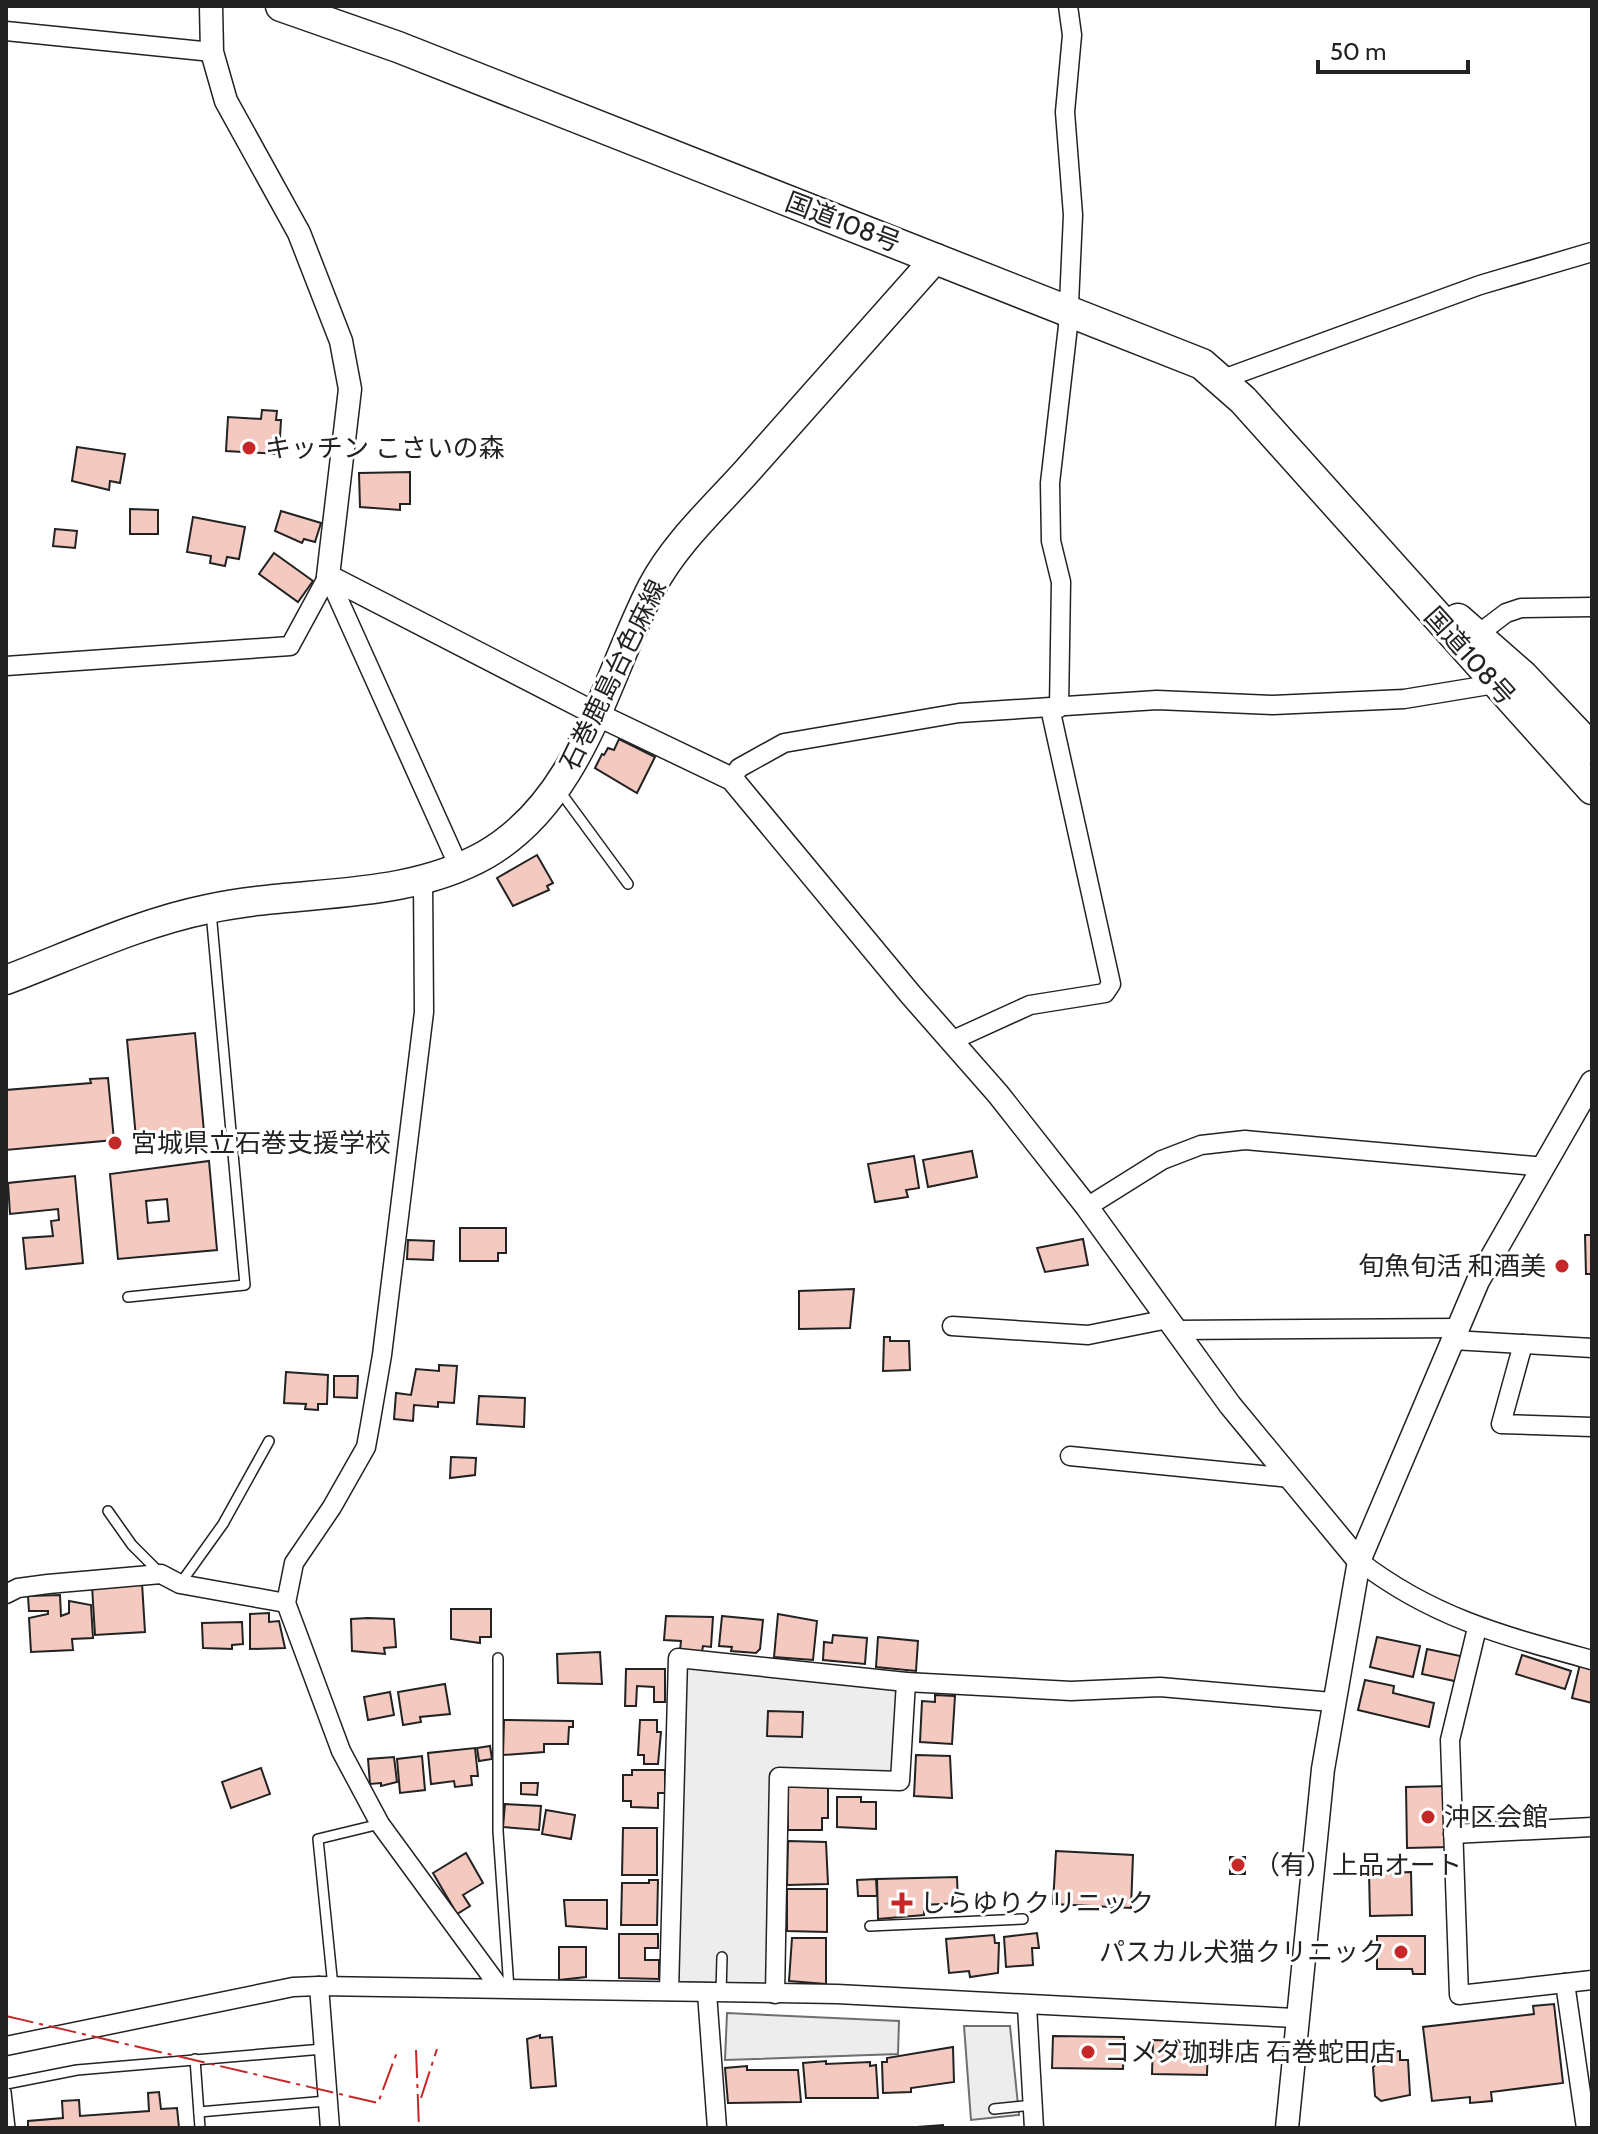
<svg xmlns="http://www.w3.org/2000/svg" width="1598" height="2134" font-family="Cabin,'Noto Sans JP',sans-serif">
	<rect width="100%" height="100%" fill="#fff"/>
	<!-- parking -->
	<g fill="#ededed" stroke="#6f6f6f" stroke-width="2">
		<path d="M683,1664l217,23 -4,86h-123l-6,211 -91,-2z"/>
		<path d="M727,2013l172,8 -1,33 -173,6z"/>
		<path d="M964,2026h46l9,89 -48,5z"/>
	</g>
	<!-- building -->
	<g fill="#f3c9c0" stroke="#222" stroke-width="2" fill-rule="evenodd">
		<path d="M262,410l15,1 -1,9h5l-2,34 -53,-3 2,-34 33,2z"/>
		<path d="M77,447l48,7 -5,29 -10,-2 -1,9 -37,-9z"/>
		<path d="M410,472v32h-10v6l-40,-3 -1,-34z"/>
		<path d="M130,509l28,1v24h-28z"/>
		<path d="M281,511l40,12 -6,19 -11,-3 -2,4 -27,-12z"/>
		<path d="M193,517l52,10 -6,32 -12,-2 -2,9 -15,-3 1,-7 -24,-4z"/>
		<path d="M55,529l22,2 -2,17 -22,-2z"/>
		<path d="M274,553l39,28 -15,21 -39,-28z"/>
		<path d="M619,739l36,18 -18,36 -42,-25 7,-14 2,1 4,-7 6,2z"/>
		<path d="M537,855l16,28 -6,3 2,4 -36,16 -16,-28z"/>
		<path d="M195,1033l9,99 -68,6 -9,-98z"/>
		<path d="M108,1078l6,62 -108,10v-60l85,-7 -1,-4z"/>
		<path d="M972,1151l5,26 -49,10 -5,-27z"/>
		<path d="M914,1156l5,32 -13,2 2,7 -33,5 -7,-38z"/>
		<path d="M209,1161l8,89 -99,9 -8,-85zM167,1199l2,22 -21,2 -2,-22z"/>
		<path d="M75,1176l8,87 -57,6 -3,-31 30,-2 -2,-15 8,-1 -1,-11 -48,5 -2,-31z"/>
		<path d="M460,1228h46v25h-8v8h-38z"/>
		<path d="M1585,1235h7v39h-6z"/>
		<path d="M1083,1239l5,26 -43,7 -8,-24z"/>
		<path d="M408,1240l26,1 -1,19 -26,-1z"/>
		<path d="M854,1289l-4,39 -51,1v-38z"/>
		<path d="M884,1337h6v4h19l1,29 -27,1z"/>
		<path d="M439,1365l18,1 -3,37 -16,-1v5l-24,-2 -1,16 -19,-2 2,-26 15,2 5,-26 23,2z"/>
		<path d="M286,1372l42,3 -1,29h-9v6l-13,-1 1,-5 -22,-1z"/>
		<path d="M334,1376h24l-1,22 -23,-1z"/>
		<path d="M479,1396l46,2 -1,29 -47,-3z"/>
		<path d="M451,1457l25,1 -1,17 -25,3z"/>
		<path d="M142,1583l3,49 -50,3 -3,-49z"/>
		<path d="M60,1595l1,21 8,-3v-12l22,4 2,33 -21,1 1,11 -42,2 -2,-34 19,-4v-3h-19l-1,-15z"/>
		<path d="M451,1609h40v28h-11v6l-29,-4z"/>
		<path d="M269,1613v9l10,-1 6,27 -35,1v-35z"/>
		<path d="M778,1614l39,7 -4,39 -39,-3z"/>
		<path d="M666,1616l47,1 -2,30 -8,-1 -1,6 -22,-2 1,-9 -17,-1z"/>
		<path d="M722,1616l41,4 -3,29 -4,4 -25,-2 1,-4 -13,-1z"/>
		<path d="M368,1618l26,1 2,28 -12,1 1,6 -33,-3 -1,-32z"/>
		<path d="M242,1622l1,22 -11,1v4l-29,-1 -1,-25z"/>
		<path d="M833,1635l34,3 -2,26 -42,-4 1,-18 8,1z"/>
		<path d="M878,1637l40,4 -2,30 -40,-4z"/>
		<path d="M1377,1637l43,9 -7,31 -43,-10z"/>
		<path d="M1427,1649l38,8 -6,25 -37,-8z"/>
		<path d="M600,1652l2,32 -44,-1 -1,-29z"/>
		<path d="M1522,1655l49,16 -6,18 -49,-15z"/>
		<path d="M1580,1664l12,3v36l-20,-5z"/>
		<path d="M626,1669h39v33h-11v-15l-17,-1 -1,20h-11z"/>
		<path d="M1365,1680l29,6 -1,7 41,10 -5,24 -71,-17z"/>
		<path d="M445,1684l5,30 -30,3 1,5 -18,3 -5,-33z"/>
		<path d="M390,1692l4,23 -26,5 -4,-23z"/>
		<path d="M935,1695l20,1 -3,48 -32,-2 2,-41 13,1z"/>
		<path d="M768,1711l35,1 -1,25 -35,-1z"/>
		<path d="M504,1720l69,1v6h-4l-1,17h-24v8l-41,3z"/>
		<path d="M640,1720h17v12h4l-3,32h-14v-9h-6z"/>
		<path d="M490,1746l2,13 -13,2 -2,-13z"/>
		<path d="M475,1748l3,28h-7l1,9 -17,2 -1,-6 -23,3 -3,-31z"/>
		<path d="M916,1755l34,1 2,42 -38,-2z"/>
		<path d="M422,1756l3,34 -25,3 -3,-34z"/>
		<path d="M394,1757l3,25 -16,4v-3l-11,1 -2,-25z"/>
		<path d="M261,1768l9,26 -39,14 -9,-26z"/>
		<path d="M632,1770h33v23h-7v15l-27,-1v-6h-8v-26h9z"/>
		<path d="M521,1783h17l-1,12 -16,-1z"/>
		<path d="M787,1786h41v32h-6v12h-34z"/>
		<path d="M1449,1786l1,61 -43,1 -1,-61z"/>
		<path d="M837,1797h24v5h15v27l-39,-2z"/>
		<path d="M505,1804l36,2 -2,24 -36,-3z"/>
		<path d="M546,1810l29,5 -4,24 -29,-5z"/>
		<path d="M623,1828h34v47h-35z"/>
		<path d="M788,1841l38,1 2,42 -41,1z"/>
		<path d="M1056,1851l77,4 -2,53 -78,-4z"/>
		<path d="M466,1853l17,30 -20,12 7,11 -13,8 -24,-41z"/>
		<rect x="1230" y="1857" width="15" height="17"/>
		<path d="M1411,1872l1,43 -42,1 -1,-43z"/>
		<path d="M957,1877l1,26 -34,2v10l-46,4 -1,-40z"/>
		<path d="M876,1879l1,17h-19l-1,-16z"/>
		<path d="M649,1880h9l-1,45h-36l1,-42h27z"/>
		<path d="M787,1889h40v43l-40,-1z"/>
		<path d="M564,1900h43v29l-41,-3z"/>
		<path d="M1037,1933l2,15h-7l1,17 -27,2 -2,-30z"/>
		<path d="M619,1934h39v14h-13v12h14v19l-40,-1z"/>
		<path d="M994,1935l1,8h4l-1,30 -28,4 -1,-6 -20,2 -3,-34z"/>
		<path d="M1377,1936h48v38h-12l-1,-5h-35z"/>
		<path d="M792,1938h34v46l-37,-3z"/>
		<path d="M559,1947h27v30l-27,3z"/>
		<path d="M1554,2004l9,79 -72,9 1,9 -22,2v-6l-38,4 -9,-74 111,-13 -1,-8z"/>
		<path d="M540,2035v3l12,-1 4,49 -25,2 -4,-49z"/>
		<path d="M1053,2036l71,1 -1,32 -71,-1z"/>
		<path d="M1153,2040l55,2 -1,33 -55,-1z"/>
		<path d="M953,2047l1,35 -43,6v4l-28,1 -1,-31h5v-4z"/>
		<path d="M1400,2051v9h8l2,35 -29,6 -6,-5 -2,-29 8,-6 -1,-9z"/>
		<path d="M826,2061v3l44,-2v4l6,-1 2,33h-72l-3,-35z"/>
		<path d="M747,2066v4h51l3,32 -73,1 -3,-35z"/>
		<path d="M159,2092l2,17 16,-1 2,20h-151v-7l35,-3 -1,-17 17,-1 1,16 69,-5 -1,-18z"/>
		<path d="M943,2125v3h-40z"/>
	</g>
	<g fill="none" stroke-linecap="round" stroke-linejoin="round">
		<defs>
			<g id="service">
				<path d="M559,790l69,94"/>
				<path d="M128,1297l117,-12 -34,-373"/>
				<path d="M108,1511l24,34 27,27"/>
				<path d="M180,1584l43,-60 46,-83"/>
				<path d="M498,1658v173l11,158"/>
				<path d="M870,1926l153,-7"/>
				<path d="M333,1987l-15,-148 62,-15"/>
				<path d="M721,1993l1,-36"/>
				<path d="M195,2059l5,69"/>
				<path d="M6,2084l71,-14 246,-21"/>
				<path d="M6,2092l4,36"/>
				<path d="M994,2109l39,-4"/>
				<path d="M199,2112l128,-11"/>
			</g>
			<g id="minor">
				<path d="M6,31l206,21"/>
				<path d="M1223,379l257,-94 112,-33"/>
				<path d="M328,576l131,291"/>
				<path d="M1477,635l29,-22 15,-5 71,-1"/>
				<path d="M6,666l284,-20 38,-70"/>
				<path d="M1059,708l2,-126 -10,-41 -1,-58 18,-157 5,-111 -8,-103 7,-77 -4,-29"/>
				<path d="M732,779l7,-11 45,-25 175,-30 198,-13 116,5 131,-6 91,-15"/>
				<path d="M423,879l1,133 -42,343 -12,70 -4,22 -34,60 -38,56 -8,40 55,148 39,73 120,164"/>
				<path d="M951,1041l79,-36 75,-12 6,-9 -61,-276"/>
				<path d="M1087,1207l75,-47 39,-15 44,-5 300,27"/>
				<path d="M952,1326l136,9 80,-16"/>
				<path d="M1176,1330l283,-2"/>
				<path d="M1453,1340l139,8"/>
				<path d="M1523,1344l-22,80 91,3"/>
				<path d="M1070,1456l221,22"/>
				<path d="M1359,1561c74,57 145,75 233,99"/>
				<path d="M6,1594l12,-6 30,-4 113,-10 19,10 106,19"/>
				<path d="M1477,1628l-27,112 9,255 133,-15"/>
				<path d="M906,1682l165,9 89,-4 172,15"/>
				<path d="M1453,1834l139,-7"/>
				<path d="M1565,1983l21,145"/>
				<path d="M319,1986l11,142"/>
				<path d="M669,1991l9,-333 228,24 -6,99 -121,-4 -4,217"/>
				<path d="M707,1993l10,135"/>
				<path d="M1027,2006l7,122"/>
				<path d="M6,2046l287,-59 26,-1 518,8 458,24"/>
			</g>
			<g id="tertiary">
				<path d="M211,6l1,46 14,49 73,132 42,108 9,48 -22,187 268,138 136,65 179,216 87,99 89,113 143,198 129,156"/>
				<path d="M1287,2128l36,-359 36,-208 119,-280 114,-199"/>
			</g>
			<path id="primary" d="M6,980c66,-25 133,-57 202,-71 91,-20 193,-7 277,-54 96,-55 120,-176 167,-268 23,-44 63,-80 96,-117 62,-70 125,-141 188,-212"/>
			<g id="trunk">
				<path d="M281,6l117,41 804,317 41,36 349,389"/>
				<path d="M1458,619l65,57 69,73"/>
			</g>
		</defs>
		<!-- service casing -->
		<use href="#service" stroke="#222" stroke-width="12"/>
		<!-- minor casing -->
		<use href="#minor" stroke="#222" stroke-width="21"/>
		<!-- tertiary casing -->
		<use href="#tertiary" stroke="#222" stroke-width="25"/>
		<!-- primary casing -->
		<use href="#primary" stroke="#222" stroke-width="31"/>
		<!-- trunk casing -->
		<use href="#trunk" stroke="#222" stroke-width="33"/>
		<!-- service -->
		<use href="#service" stroke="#fff" stroke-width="9"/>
		<!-- minor -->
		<use href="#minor" stroke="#fff" stroke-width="18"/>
		<!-- tertiary -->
		<use href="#tertiary" stroke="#fff" stroke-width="22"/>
		<!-- primary -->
		<use href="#primary" stroke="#fff" stroke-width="28"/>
		<!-- trunk -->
		<use href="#trunk" stroke="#fff" stroke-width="30"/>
		<!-- power -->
		<g stroke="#c62828" stroke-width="2" stroke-dasharray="28 6 4 6" stroke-linecap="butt">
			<path d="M6,2016l372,87 19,-51"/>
			<path d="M416,2050l3,78"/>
			<path d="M421,2098l16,-49"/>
		</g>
	</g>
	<!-- markers -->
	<g fill="#c62828" stroke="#fff" stroke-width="3">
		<circle cx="249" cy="448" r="8"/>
		<circle cx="115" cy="1143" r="8"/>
		<circle cx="1562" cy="1266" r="8"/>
		<circle cx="1428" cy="1817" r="8"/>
		<circle cx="1238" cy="1865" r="8"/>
		<path d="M898 1891h8v8h8v8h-8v8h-8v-8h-8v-8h8z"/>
		<circle cx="1401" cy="1952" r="8"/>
		<circle cx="1088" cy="2052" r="8"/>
	</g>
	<g text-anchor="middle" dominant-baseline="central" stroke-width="6" stroke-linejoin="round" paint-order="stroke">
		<!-- street labels -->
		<g font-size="26" fill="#222" stroke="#fff">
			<text transform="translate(843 222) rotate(21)">国道108号</text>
			<text transform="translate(1470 656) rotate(48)">国道108号</text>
			<text transform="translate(613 675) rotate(-64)">石巻鹿島台色麻線</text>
		</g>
		<!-- poi labels -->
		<g font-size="26" fill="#222" stroke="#fff" text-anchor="start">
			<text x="265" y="448">キッチン こさいの森</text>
			<text x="131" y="1143">宮城県立石巻支援学校</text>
			<text x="1546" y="1266" text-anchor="end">旬魚旬活 和酒美</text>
			<text x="1444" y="1817">沖区会館</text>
			<text x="1254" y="1865">（有）上品オート</text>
			<text x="920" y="1903">しらゆりクリニック</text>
			<text x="1385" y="1952" text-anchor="end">パスカル犬猫クリニック</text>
			<text x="1104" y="2052">コメダ珈琲店 石巻蛇田店</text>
		</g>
	</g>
	<!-- border -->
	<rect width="1598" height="2134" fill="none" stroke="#222222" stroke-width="16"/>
	<!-- scale -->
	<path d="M1318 60v12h150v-12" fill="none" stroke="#222222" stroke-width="4"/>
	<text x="1330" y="60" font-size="24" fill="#222222" stroke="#ffffff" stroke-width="6" paint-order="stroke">50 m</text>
</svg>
